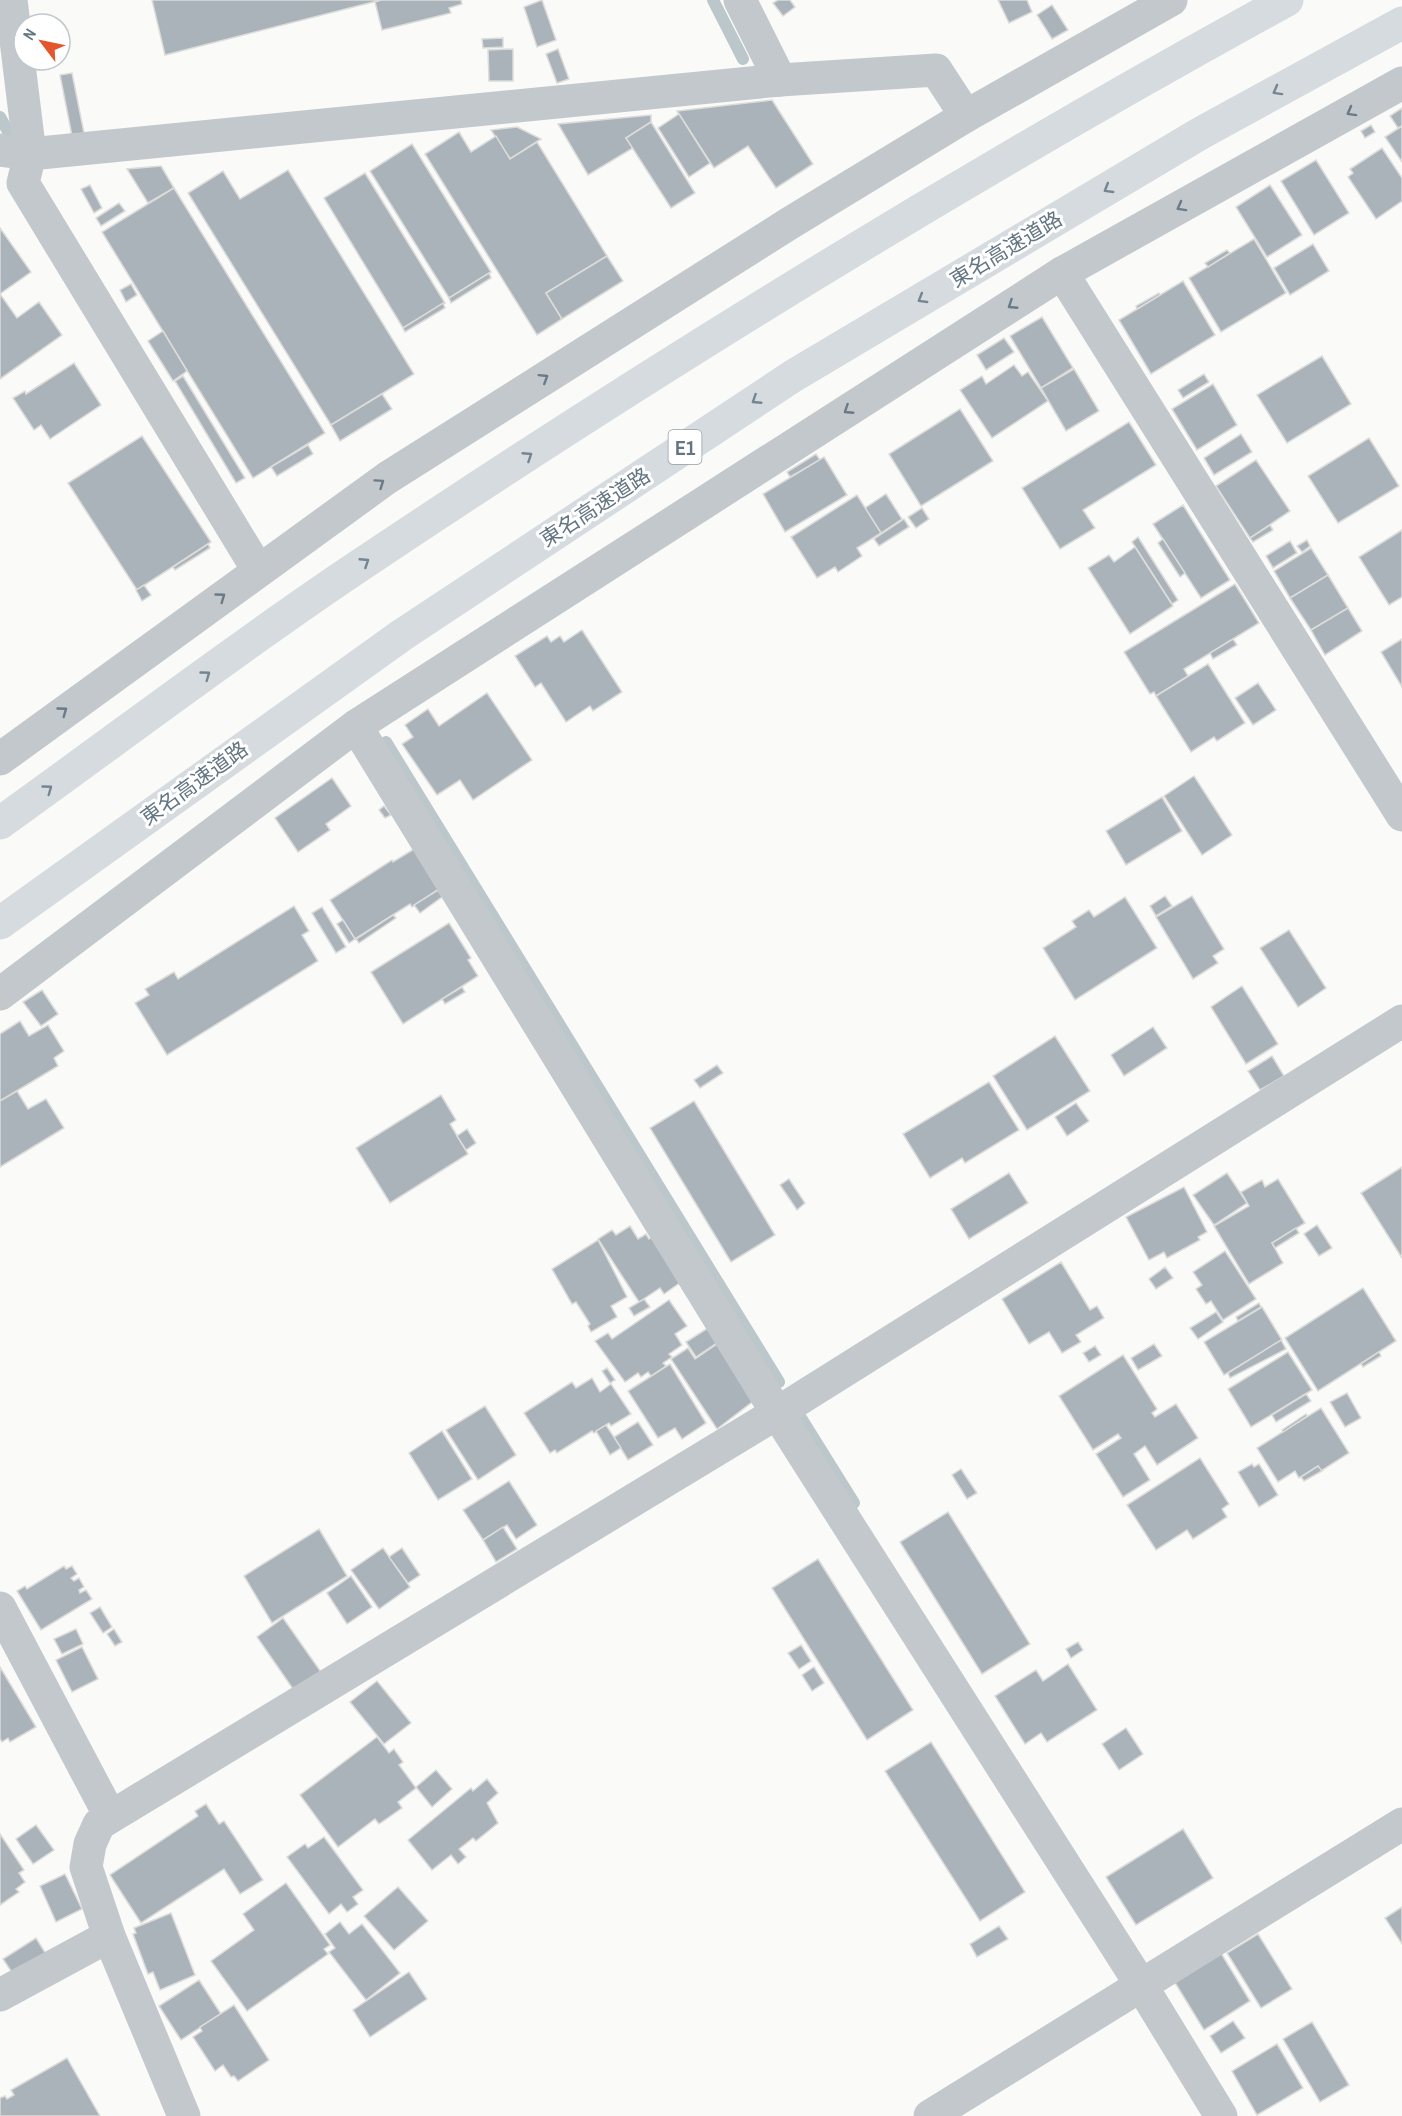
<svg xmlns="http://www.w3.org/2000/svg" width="1402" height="2116" font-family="'Archivo Narrow','Noto Sans JP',sans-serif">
	<rect width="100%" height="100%" fill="#fafaf8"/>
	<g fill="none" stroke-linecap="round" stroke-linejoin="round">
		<!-- stream -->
		<g stroke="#bbc7cb" stroke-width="12">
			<path d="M713,0l30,59"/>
			<path d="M0,117l17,31"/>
			<path d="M386,742l393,640"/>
			<path d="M801,1418l53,85"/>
		</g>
	</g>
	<!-- building -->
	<g fill="#aab3b9" stroke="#dcdcda" stroke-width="1.5">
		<path d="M152,0h229l-216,55z"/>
		<path d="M381,0h80l1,4 -13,4 2,5 -69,17 -7,-28z"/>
		<path d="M542,0l14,40 -19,7 -13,-40z"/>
		<path d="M778,0h12l5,7 -12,9 -10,-13z"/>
		<path d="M998,0h29l5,12 -23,11z"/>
		<path d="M1052,5l16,25 -16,9 -15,-24z"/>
		<path d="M503,38v9l-20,1 -1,-9z"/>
		<path d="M513,49v32h-24l-1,-31z"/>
		<path d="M558,49l11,30 -12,4 -11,-29z"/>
		<path d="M72,73l12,60 -12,3 -12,-61z"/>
		<path d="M772,100l41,64 -37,24 -28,-42 -34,22 -37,-57z"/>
		<path d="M1402,108v18l-4,2 -8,-12z"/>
		<path d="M679,114l31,49 -21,14 -31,-49z"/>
		<path d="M651,115v7l-25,16 7,10 -45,27 -30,-51z"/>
		<path d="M651,122l44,71 -24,15 -45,-70z"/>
		<path d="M1371,125l4,7 -10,6 -4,-7z"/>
		<path d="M1402,126v36l-17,-25z"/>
		<path d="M517,127l24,12 -31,20 -19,-29z"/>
		<path d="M459,132l12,20 25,-16 14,23 27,-17 70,114 -61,37 16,26 -25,16 -112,-181z"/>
		<path d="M412,144l79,128 -42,26 -79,-127z"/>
		<path d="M1382,148l20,30v23l-26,18 -28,-42 5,-4 -3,-4z"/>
		<path d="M1316,160l33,53 -35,22 -33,-54z"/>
		<path d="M161,166l13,22 -26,15 -21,-34z"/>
		<path d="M288,170l126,204 -83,51 -143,-232 35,-22 17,28z"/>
		<path d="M365,173l80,130 -42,25 -79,-130z"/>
		<path d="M90,185l12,23 -8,5 -13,-24z"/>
		<path d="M1270,185l32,50 -35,22 -31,-50z"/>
		<path d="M174,188l151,245 -72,45 -151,-246z"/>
		<path d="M119,203l6,8 -24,15 -5,-8z"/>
		<path d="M0,228l31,44 -31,22 17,24 22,-16 23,33 -62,44z"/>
		<path d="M1254,239l32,54 -65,39 -32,-54z"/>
		<path d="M1313,244l16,27 -39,24 -16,-27z"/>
		<path d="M1227,250l3,3 -22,14 -3,-4z"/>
		<path d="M607,256l16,25 -61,38 -16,-26z"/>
		<path d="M489,273l2,5 -40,25 -2,-5z"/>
		<path d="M1183,281l32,54 -64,39 -32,-54z"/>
		<path d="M131,284l6,11 -11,7 -6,-12z"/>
		<path d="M1159,293l1,2 -23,14 -1,-3z"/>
		<path d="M443,303l2,5 -40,24 -2,-4z"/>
		<path d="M1042,317l31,51 -32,20 -31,-52z"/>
		<path d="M163,331l24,40 -14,10 -25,-40z"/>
		<path d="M1004,338l10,14 -28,18 -9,-15z"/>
		<path d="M1322,356l29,48 -64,39 -30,-48z"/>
		<path d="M74,363l27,42 -51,34 -9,-14 -7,5 -21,-32 12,-7 1,3z"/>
		<path d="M1014,365l8,11 6,-4 20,29 -56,37 -32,-48 22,-14 4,8z"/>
		<path d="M1074,369l25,42 -33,20 -25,-43z"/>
		<path d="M1204,374l5,8 -26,16 -5,-8z"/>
		<path d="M183,376l62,102 -9,5 -61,-102z"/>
		<path d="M1213,384l24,41 -40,25 -25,-41z"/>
		<path d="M382,394l10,15 -52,32 -9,-16z"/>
		<path d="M960,409l33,52 -72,45 -32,-52z"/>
		<path d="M1129,422l27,43 -73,45 12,18 -35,21 -38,-61z"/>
		<path d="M1241,434l11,18 -38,23 -10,-17z"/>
		<path d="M142,436l69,106 -74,48 -69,-107z"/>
		<path d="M1369,438l30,48 -61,37 -30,-47z"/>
		<path d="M308,445l5,9 -36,22 -6,-9z"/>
		<path d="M816,454l4,6 -30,17 -3,-5z"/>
		<path d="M824,457l23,38 -62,37 -22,-38z"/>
		<path d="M1256,460l34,51 -40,27 -34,-52z"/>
		<path d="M886,494l16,25 -21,14 -16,-25z"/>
		<path d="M857,495l24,38 -24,15 5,8 -24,16 -3,-5 -18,11 -26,-41z"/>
		<path d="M1183,505l47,75 -29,18 -48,-74z"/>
		<path d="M922,508l7,11 -13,9 -8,-11z"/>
		<path d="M904,519l5,8 -30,19 -5,-7z"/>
		<path d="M1270,525l3,5 -20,12 -3,-4z"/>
		<path d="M1402,530v67l-13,8 -30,-48z"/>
		<path d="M1138,537l40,63 -6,4 -40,-62z"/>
		<path d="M1163,539l22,34 -5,4 -22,-34z"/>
		<path d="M1307,540l3,6 -8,6 -5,-6z"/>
		<path d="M1290,541l7,12 -24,15 -7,-12z"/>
		<path d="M208,544l2,4 -35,22 -2,-3z"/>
		<path d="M1135,547l38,59 -43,28 -42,-66 21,-13 5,7z"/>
		<path d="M1311,548l17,27 -38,23 -16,-27z"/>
		<path d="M1328,575l20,33 -37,22 -21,-32z"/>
		<path d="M1235,584l24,39 -75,46 4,7 -32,20 -2,-4 -4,2 -26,-42z"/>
		<path d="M144,585l7,10 -9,6 -6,-11z"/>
		<path d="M1348,608l14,23 -37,24 -14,-25z"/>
		<path d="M582,630l40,62 -29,19 -3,-5 -24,16 -25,-39 -6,4 -20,-31 32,-20 4,6 9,-6 4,6z"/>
		<path d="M1233,639l4,6 -24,14 -3,-6z"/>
		<path d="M1402,639v48l-21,-35z"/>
		<path d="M1208,664l37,59 -28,18 -3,-4 -23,15 -35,-56z"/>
		<path d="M1258,683l18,27 -23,15 -18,-27z"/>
		<path d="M487,693l45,67 -59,40 -13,-20 -23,15 -35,-51 11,-7 -8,-12 23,-16 11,17z"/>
		<path d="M1194,776l38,59 -30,20 -38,-59z"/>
		<path d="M332,778l19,28 -25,18 4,6 -32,22 -23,-34z"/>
		<path d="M1162,797l20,34 -56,34 -20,-34z"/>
		<path d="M384,806l7,9 -6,3 -6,-8z"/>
		<path d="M414,849l26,39 -28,19 -2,-3 -55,35 -25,-39 62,-40 1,2z"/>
		<path d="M438,890l4,7 -22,16 -6,-8z"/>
		<path d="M1165,896l7,10 -16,10 -6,-10z"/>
		<path d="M1192,896l32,53 -11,7 5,7 -25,16 -37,-62z"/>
		<path d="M1125,897l32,51 -82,52 -32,-52 33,-21 -4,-6 17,-11 5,7z"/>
		<path d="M294,906l15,25 -7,4 16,26 -151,94 -32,-52 14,-8 -4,-6 29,-17 4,7z"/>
		<path d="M322,907l24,40 -10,6 -24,-40z"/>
		<path d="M393,915l3,3 -37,25 -3,-4z"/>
		<path d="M343,920l12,19 -6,4 -12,-19z"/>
		<path d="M449,923l22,35 -3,2 10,16 -75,48 -32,-52z"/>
		<path d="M1289,930l37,58 -28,19 -38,-59z"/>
		<path d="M1242,986l36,58 -32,20 -35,-57z"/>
		<path d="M462,987l3,5 -20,12 -3,-5z"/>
		<path d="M42,990l16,24 -17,12 -18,-24z"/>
		<path d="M20,1021l9,15 19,-11 16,26 -10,7 4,8 -58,35v-67z"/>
		<path d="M1153,1027l14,21 -43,28 -13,-21z"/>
		<path d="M1055,1036l35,55 -63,39 -34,-54z"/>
		<path d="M1272,1056l12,20 -24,14 -12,-19z"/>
		<path d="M717,1065l6,8 -23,15 -6,-8z"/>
		<path d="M989,1082l30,48 -54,33 -3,-5 -32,20 -27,-44z"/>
		<path d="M17,1091l11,18 18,-10 18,29 -64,39v-66z"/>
		<path d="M441,1095l15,25 -6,4 18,30 -78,49 -34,-55z"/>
		<path d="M694,1101l81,134 -44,27 -81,-134z"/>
		<path d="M1076,1103l13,18 -22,15 -12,-19z"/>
		<path d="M467,1129l9,14 -10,7 -9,-14z"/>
		<path d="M1402,1167v91l-41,-65z"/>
		<path d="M1009,1173l19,30 -59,36 -18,-30z"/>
		<path d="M1227,1173l20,30 -33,22 -21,-30z"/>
		<path d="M789,1179l16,24 -8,7 -17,-25z"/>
		<path d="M1278,1179l27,44 -33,20 11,20 -34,21 -35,-58 35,-20 -8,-14 21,-12 3,7z"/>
		<path d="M1184,1187l23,45 -9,5 2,3 -33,18 -3,-6 -15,8 -23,-43z"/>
		<path d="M1317,1225l15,23 -13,8 -15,-22z"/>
		<path d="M630,1226l8,13 8,-5 3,5 3,-2 29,45 -17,12 -4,-6 -21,14 -41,-63 14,-9 4,5z"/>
		<path d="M1296,1228l3,5 -24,15 -3,-5z"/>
		<path d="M598,1240l29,57 -16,9 6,11 -26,15 -3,-6 2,-2 -14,-22 -4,2 -20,-35z"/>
		<path d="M1225,1251l31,48 -33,21 -12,-19 -5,3 -10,-15 6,-4 -9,-13z"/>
		<path d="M1061,1262l29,48 7,-4 7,12 -28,17 5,7 -19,11 -13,-21 -20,12 -27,-45z"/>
		<path d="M1165,1267l8,11 -17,11 -7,-10z"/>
		<path d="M1363,1288l33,53 -78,50 -33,-53z"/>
		<path d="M644,1299l6,8 -16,9 -5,-8z"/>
		<path d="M669,1300l18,26 -12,8 7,11 -13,9 3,3 -9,6 3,3 -15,10 -3,-4 -7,5 -3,-4 -13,9 -30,-41 13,-8 4,6z"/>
		<path d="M1259,1303l2,4 -23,14 -2,-4z"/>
		<path d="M1262,1307l20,33 -58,35 -20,-33z"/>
		<path d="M1216,1312l7,10 -25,17 -8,-11z"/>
		<path d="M711,1326l10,14 -25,17 -10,-15z"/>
		<path d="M1281,1340l5,9 -56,29 -2,-5z"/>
		<path d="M720,1342l36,57 -39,30 -46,-70 17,-11 7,11z"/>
		<path d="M1154,1344l8,12 -24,14 -7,-12z"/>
		<path d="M1095,1346l6,9 -12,7 -6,-9z"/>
		<path d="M1288,1352l24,38 -61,37 -23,-38z"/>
		<path d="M1379,1352l2,4 -18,11 -2,-3z"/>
		<path d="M1123,1355l34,54 -5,4 3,4 21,-13 22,34 -41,27 -12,-19 -11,8 16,26 -27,17 -27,-43 25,-16 -3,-4 -25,16 -34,-54z"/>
		<path d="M670,1364l36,59 -24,16 -7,-11 -17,10 -30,-47z"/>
		<path d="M607,1368l8,12 -5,3 -8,-12z"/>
		<path d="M592,1378l8,14 11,-8 20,30 -20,12 -2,-3 -15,10 -2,-2 -35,22 -2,-3 -5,3 -26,-40 48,-31 4,6z"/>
		<path d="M1347,1393l14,25 -16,9 -15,-25z"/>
		<path d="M1306,1394l5,7 -35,21 -4,-7z"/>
		<path d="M485,1406l31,49 -38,25 -32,-50z"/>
		<path d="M1321,1408l28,45 -28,18 -3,-5 -19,12 -4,-7 -17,11 -21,-34z"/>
		<path d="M1306,1414l1,2 -24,16 -1,-2z"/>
		<path d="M638,1422l15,23 -25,15 -14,-23z"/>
		<path d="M606,1425l15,23 -11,7 -14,-24z"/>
		<path d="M442,1431l30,48 -34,21 -29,-47z"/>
		<path d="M1200,1458l29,46 -7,5 5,8 -34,22 -6,-9 -31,20 -29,-45z"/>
		<path d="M1252,1464l2,3 5,-3 19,31 -19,12 -21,-35z"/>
		<path d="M1318,1466l4,5 -18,10 -3,-4z"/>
		<path d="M961,1469l16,24 -10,6 -15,-24z"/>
		<path d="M509,1481l28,44 -21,14 -9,-14 -24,15 -20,-30z"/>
		<path d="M948,1512l82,132 -48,30 -82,-132z"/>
		<path d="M503,1527l14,22 -21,13 -13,-22z"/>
		<path d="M319,1529l28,47 -75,47 -28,-47z"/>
		<path d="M383,1548l27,39 -31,22 -28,-39z"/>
		<path d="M402,1548l18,27 -12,8 -19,-26z"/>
		<path d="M818,1559l95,151 -46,30 -95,-152z"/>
		<path d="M64,1566l2,3 6,-3 5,8 -6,4 3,3 5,-3 5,9 -5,3 1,3 6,-3 6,9 -51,31 -24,-39 8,-5 2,3z"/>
		<path d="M351,1576l21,31 -25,17 -20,-31z"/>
		<path d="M100,1607l12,20 -9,6 -13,-20z"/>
		<path d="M283,1618l38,54 -28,17 -36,-52z"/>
		<path d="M76,1629l7,15 -21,10 -8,-15z"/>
		<path d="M114,1629l8,13 -7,4 -8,-12z"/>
		<path d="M1078,1642l5,8 -12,8 -5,-9z"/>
		<path d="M801,1645l10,16 -12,8 -11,-16z"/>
		<path d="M82,1647l16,32 -26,13 -16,-32z"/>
		<path d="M1068,1664l29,46 -50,32 -6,-9 -16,11 -30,-48 41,-26 7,11z"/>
		<path d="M0,1667l36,60 -26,15 -2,-4 -6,4 -2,-3z"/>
		<path d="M814,1667l10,16 -12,8 -10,-16z"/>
		<path d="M377,1681l34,42 -27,21 -34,-42z"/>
		<path d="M1126,1728l17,26 -24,16 -17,-26z"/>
		<path d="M377,1737l12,16 5,-4 9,13 -4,3 17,23 -18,14 4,6 -23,16 -4,-5 -37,28 -38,-52z"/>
		<path d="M931,1742l94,150 -45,29 -95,-150z"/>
		<path d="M436,1770l16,19 -20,18 -16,-20z"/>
		<path d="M487,1779l11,14 -11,10 11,20 -22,18 -3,-3 -14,11 7,8 -8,7 -7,-9 -19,15 -24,-30 63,-52 2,3z"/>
		<path d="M206,1804l13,20 5,-3 39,59 -23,14 -16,-25 -83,54 -31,-48 88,-59 -3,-5z"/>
		<path d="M36,1825l18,25 -21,14 -17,-25z"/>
		<path d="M1183,1829l30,49 -77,47 -30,-48z"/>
		<path d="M0,1834l24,36 -5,3 6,9 -9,7 3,3 -19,13z"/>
		<path d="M324,1837l39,53 -10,7 5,7 -11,8 -6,-8 -12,10 -42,-57 18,-13 3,4z"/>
		<path d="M65,1874l17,35 -26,13 -16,-36z"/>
		<path d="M286,1883l44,62 -6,4 4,5 -81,57 -36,-50 43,-31 -11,-16z"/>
		<path d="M398,1887l30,34 -34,29 -30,-34z"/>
		<path d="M1402,1907v37l-17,-26z"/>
		<path d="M171,1913l24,62 -35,15 -7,-18 -5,2 -15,-40 3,-1 -2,-5z"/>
		<path d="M340,1922l9,12 13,-10 38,49 -34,27 -37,-48 6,-4 -10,-14z"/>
		<path d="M999,1926l9,13 -31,18 -7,-13z"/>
		<path d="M1258,1934l34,55 -31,19 -34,-55z"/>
		<path d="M36,1938l10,16 -33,20 -10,-15z"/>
		<path d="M1221,1953l29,48 -46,29 -30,-49z"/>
		<path d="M409,1972l18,27 -57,38 -17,-27z"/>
		<path d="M199,1980l22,34 -40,26 -22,-34z"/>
		<path d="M234,2005l35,55 -31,21 -4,-5 -3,1 -8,-12 -8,6 -22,-34 9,-6 -2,-4z"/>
		<path d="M1233,2021l12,17 -24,15 -11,-17z"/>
		<path d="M1312,2022l37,63 -29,17 -37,-63z"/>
		<path d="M1277,2044l26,44 -46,27 -25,-44z"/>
		<path d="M67,2058l33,58h-100v-18l5,-2 2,3 7,-4 -3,-5z"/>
	</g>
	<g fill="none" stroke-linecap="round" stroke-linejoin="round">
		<!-- street -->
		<g stroke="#c3c8cc" stroke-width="33">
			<path d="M11,0l19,154 -7,29 235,387"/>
			<path d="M740,0l40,80"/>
			<path d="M0,150l30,4 750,-74 156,-10 30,46"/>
			<path d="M1062,273l340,542"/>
			<path d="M356,726l421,687 364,572 80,131"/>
			<path d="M0,759l387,-281 403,-255 176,-107 205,-116"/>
			<path d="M0,994l356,-268 706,-453 340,-190"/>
			<path d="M0,1608l110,208"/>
			<path d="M0,1995l109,-59"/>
			<path d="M184,2116l-75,-180 -23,-69 4,-23 9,-20 678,-411 625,-392"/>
			<path d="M930,2116l472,-292"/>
		</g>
		<!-- highway -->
		<g stroke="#d6dbdf" stroke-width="33">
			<path d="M0,823c116,-83 231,-171 350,-251 304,-204 616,-396 937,-572"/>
			<path d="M0,923l402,-288 391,-259 408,-243 201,-110"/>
		</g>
	</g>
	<!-- one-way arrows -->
	<defs><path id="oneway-chevron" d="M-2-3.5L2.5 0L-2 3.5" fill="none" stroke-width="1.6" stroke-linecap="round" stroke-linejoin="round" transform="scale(1.5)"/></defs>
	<g stroke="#768591">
		<use href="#oneway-chevron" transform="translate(1277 91) rotate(151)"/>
		<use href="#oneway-chevron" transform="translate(1108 189) rotate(149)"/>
		<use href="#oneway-chevron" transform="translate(922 299) rotate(149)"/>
		<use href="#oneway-chevron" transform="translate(756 400) rotate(147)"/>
		<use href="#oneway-chevron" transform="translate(528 456) rotate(-33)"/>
		<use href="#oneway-chevron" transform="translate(365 562) rotate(-33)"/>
		<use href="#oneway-chevron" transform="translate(206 675) rotate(-36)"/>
		<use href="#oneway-chevron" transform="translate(48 789) rotate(-36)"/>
	</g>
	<g stroke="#6a7a87">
		<use href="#oneway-chevron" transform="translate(1351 112) rotate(151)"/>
		<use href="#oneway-chevron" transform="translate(1181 207) rotate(151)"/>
		<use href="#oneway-chevron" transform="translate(1012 305) rotate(147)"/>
		<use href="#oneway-chevron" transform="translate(544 378) rotate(-32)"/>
		<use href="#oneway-chevron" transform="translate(848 410) rotate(147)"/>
		<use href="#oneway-chevron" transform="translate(380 483) rotate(-35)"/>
		<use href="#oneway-chevron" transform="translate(221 597) rotate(-36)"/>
		<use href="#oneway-chevron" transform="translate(63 711) rotate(-36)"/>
	</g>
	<g text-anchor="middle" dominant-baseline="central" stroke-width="6" stroke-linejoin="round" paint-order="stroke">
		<!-- shield labels -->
		<rect fill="#fff" stroke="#939fa8" stroke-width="1.5" x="668.5" y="430" width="33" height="34" rx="4.5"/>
		<g font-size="20" font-weight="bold" fill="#657683">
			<text x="685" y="447">E1</text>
		</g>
		<!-- street labels -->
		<g font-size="21" fill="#657683" stroke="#fff">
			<text transform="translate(1006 249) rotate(-31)">東名高速道路</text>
			<text transform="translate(595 507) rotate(-33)">東名高速道路</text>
			<text transform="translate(194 783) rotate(-36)">東名高速道路</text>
		</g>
	</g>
	<!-- north arrow -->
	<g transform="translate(42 42) rotate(302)"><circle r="28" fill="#ffffff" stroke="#c1c8cd" stroke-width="1.5"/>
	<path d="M0-4.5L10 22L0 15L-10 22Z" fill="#e4572e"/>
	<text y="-9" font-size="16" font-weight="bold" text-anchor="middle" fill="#657683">N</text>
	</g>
</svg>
